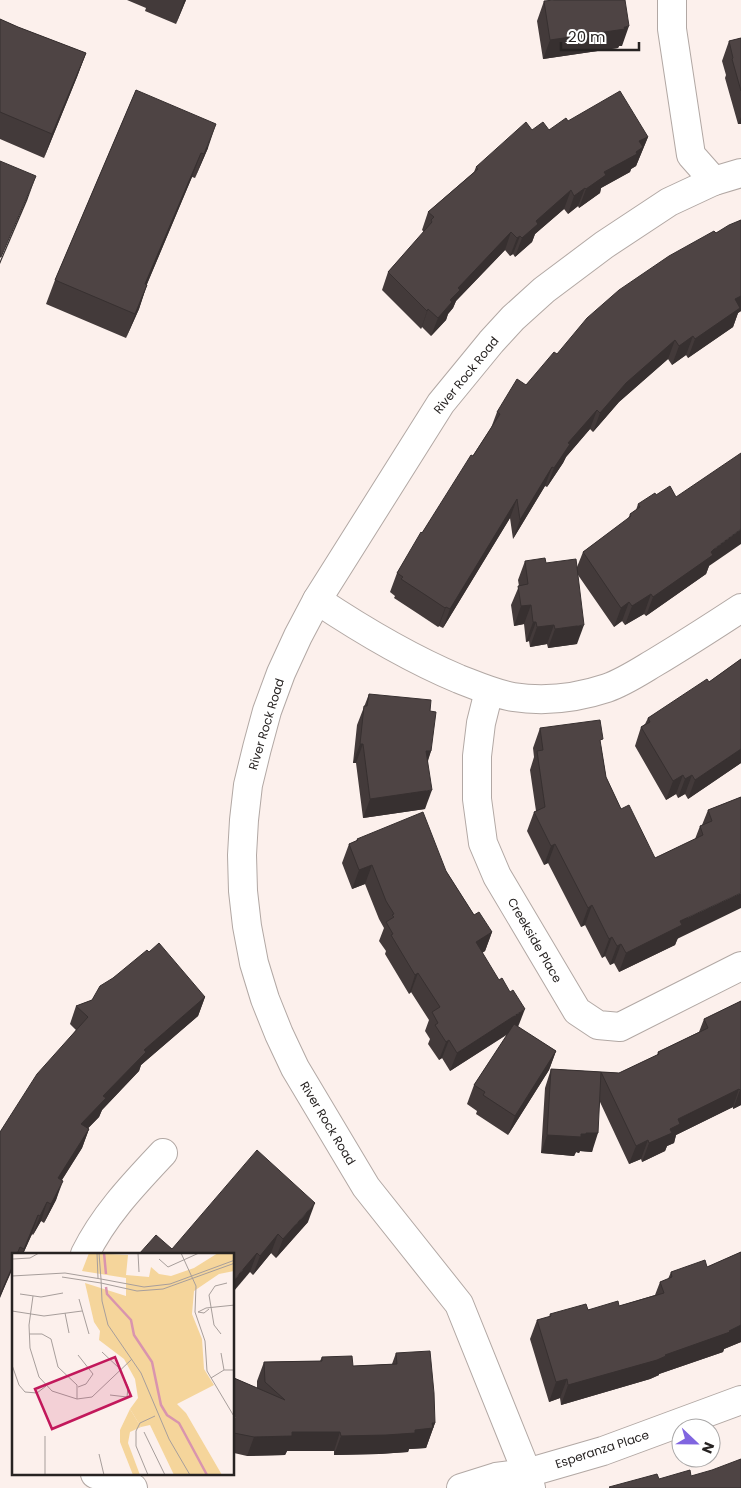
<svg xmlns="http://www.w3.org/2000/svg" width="741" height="1488" font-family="Poppins,sans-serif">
	<rect width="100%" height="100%" fill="#fcf0ec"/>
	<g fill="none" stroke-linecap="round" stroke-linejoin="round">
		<defs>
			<g id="minor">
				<path d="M672,0v29l19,126 23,26"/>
				<path d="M317,600c45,30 92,58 142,79 18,7 36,15 54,18 32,5 64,1 94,-9 17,-6 32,-16 47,-25 30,-18 58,-36 87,-55"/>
				<path d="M489,691l-8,32 -4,33v43l6,44 14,33 80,135 21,14 22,2 121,-61"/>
				<path d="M85,1254c19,-39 49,-70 78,-101"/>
				<path d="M95,1474l38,14"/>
				<path d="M461,1488l35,-11 31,-4 76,-22 138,-51"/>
				<path d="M531,1488l-4,-15 -68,-169 -93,-117 -71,-119 -16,-34 -14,-35 -11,-36 -7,-37 -4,-35 -1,-36 2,-35 4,-35 9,-37 10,-37 14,-38 17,-37 19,-36 124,-197 50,-61 22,-24 31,-28 60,-45 65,-43 45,-21 27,-8"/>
			</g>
		</defs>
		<!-- minor casing -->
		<use href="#minor" stroke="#b2a8a4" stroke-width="30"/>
		<!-- minor -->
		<use href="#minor" stroke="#fff" stroke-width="28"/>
	</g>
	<!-- wall -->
	<g fill="#433a3a">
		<path d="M127,0h59l-10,24 -31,-13 1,-3z"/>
		<path d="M544,1l78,45h-3l-1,2 -75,11 -6,-38z"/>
		<path d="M0,19l18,8 68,26 -9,24 -33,81 -44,-19z"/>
		<path d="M741,38v86h-3l-13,-46 1,-3 -4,-14 7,-20z"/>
		<path d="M136,90l72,58 -13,30 -3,-1 -45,107 -8,25 -13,29 -80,-34 9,-24z"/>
		<path d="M568,121l80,16 -12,29 -5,3 -1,3 -29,16 -1,5 -21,15 -1,-2 -10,8 -4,-5 -29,25 -3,8 -17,15 -2,-3 -3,2 -5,-6 -49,51 -3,7 -5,6 -2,6 -15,16 -9,-9 -1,2 -39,-39 6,-18 36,-40 -2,-2 6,-18 46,-40 2,-5 56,-37h17z"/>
		<path d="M741,220v91l-3,2 -5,14 -45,31 -2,-3 -14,10 -4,-6 -49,43 -26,30 -3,-3 -24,28 -3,6 -16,24 -2,-1 -32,53 -3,-21 -67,110 -4,-2 -1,1 -18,-12 -26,-17 1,-2 -5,-4 7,-19 25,-40 69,-105 6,-16 29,-27 31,-31 159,-121z"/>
		<path d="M638,504l71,62 -3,8 -60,42 -2,-2 -19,11 -3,-4 -8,6 -36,-52 -1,69 -29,4 -1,-4 -17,3 -1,-6 -3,1 -2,-18 -10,2 -3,-21 8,-19 -1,-6 7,-19 21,2 31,4 6,-15 45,-33 2,-5 6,-4z"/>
		<path d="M741,659v104l-53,36 -3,-5 -7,4 -2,-4 -10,6 -31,-54 6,-19 4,-3 3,-6 61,-36z"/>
		<path d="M369,694l61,17 1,40 -3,10 -3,48 -62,9 -7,-55h-3l4,-38z"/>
		<path d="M540,728l61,18 5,31 15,32 34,49 40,-19 5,-13 2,-1 6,-15 33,-13 -66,148 -56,27 -5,-9 -4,2 -5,-9 -3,2 -17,-33 -4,2 -33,-64 -4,2 -17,-34 7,-19 2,-1 -6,-41 4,-13 -1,-9z"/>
		<path d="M357,839l89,32 28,44 18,17 -7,19 -3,2 36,74 38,24 -7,19 -41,65 -32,-21 1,-3 -10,-7 7,-19 34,-51 -58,37 -8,-13 -3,2 -11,-16 2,-5 -5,-8 4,-11 -18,-28 -2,2 -24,-40 1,-3 -7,-10 5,-13 -5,-9 -14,-35 -13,5 -10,-26 7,-19 7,-3z"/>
		<path d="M149,952l56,45 -7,19 -57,49 -2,6 -37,39 -3,7 -11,11 1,1 -7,19 -20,32 -6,20 -12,23 -3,-2 -8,14 -1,-1 -9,20h-9v12l-14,31v7v-172l76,-102 -6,-6 6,-18 16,-6 21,-22z"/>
		<path d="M741,1001v104l-8,4v-2l-57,28 -2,8 -7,3 -2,5 -23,11 -1,-3 -12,5 -29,-62 -8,50 -12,-1 -1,2 -3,-1 -2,4 -33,-3 4,-65 6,-19 68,4 38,-18 1,-3 41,-20 5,-13z"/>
		<path d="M308,1222l-32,36 -5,-5 -18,22 -3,-3 -78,-23z"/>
		<path d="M741,1252v90l-17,7 -1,3 -64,22v1l-9,4 -89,26 -1,-7 -11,4 -19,-63 7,-19 12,-3 1,-3 69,-8 36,-11 5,-13 8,-3 3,-7 36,-5z"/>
		<path d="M396,1353l39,70 -9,25 -17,1 -1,3 -29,2 -45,1v-4h-47l-2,4 -38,1 -13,-3v-75l23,10v-7l7,-19 56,-1 2,-4 31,9 39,-2z"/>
	</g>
	<!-- shaded-wall -->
	<g fill="#373030">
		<path d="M184,0h2l-10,24z"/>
		<path d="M629,26l-7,20h-3l-1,2 -75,11 7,-19z"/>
		<path d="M86,53l-9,24 -33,81 8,-24z"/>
		<path d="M741,117v7h-3z"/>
		<path d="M216,124l-8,24 -13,30 9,-24z"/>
		<path d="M648,137l-12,29 -5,3 -1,3 -29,16 -1,5 -21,15 7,-19 53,-48z"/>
		<path d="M201,153l-9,24 -55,131 8,-24z"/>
		<path d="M36,176l-9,25 -27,63v-3z"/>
		<path d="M585,188l-7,18 -10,8 6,-18z"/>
		<path d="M571,190l-7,19 -29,25 -3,8 -17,15 7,-19 14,-17z"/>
		<path d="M511,232l-6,18 -49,51 -3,7 -5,6 -2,6 -15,16 7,-18 20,-30z"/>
		<path d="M520,236l-7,18 -3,2 7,-18z"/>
		<path d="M147,285l-8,24 -13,29 9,-24z"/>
		<path d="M741,296v15l-3,2 -5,14 -45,31 7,-19 40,-40z"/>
		<path d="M428,309l-6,18 -1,2 6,-18z"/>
		<path d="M693,336l-7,19 -14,10 7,-19z"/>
		<path d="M675,340l-7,19 -49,43 -26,30 7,-19 26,-30z"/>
		<path d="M597,410l-7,19 -24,28 -3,6 -16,24 7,-19 14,-25z"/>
		<path d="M552,467l-7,19 -32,53 7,-19z"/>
		<path d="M517,499l-7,19 -67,110 7,-19z"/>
		<path d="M741,529v15l-32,22 -3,8 -60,42 7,-19 61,-48z"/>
		<path d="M651,594l-7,20 -19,11 7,-19z"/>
		<path d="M629,602l-7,19 -8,6 7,-19z"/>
		<path d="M531,605l-7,19 -10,2 7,-20z"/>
		<path d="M446,607l-7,19 -1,1 7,-19z"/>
		<path d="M533,622h3l-7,19 -3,1z"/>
		<path d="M554,625l-7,19 -17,3 7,-20z"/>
		<path d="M584,625l-7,19 -29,4 7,-19z"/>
		<path d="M360,744h3l-7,19h-3z"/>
		<path d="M741,749v14l-53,36 7,-19z"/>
		<path d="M426,751h5l-7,19z"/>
		<path d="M683,775l-7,19 -10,6 7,-19z"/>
		<path d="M692,775l-7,19 -7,4 7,-19z"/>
		<path d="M432,790l-7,19 -62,9 7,-19z"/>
		<path d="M555,844l-7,19 -4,2 7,-19z"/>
		<path d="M372,865l-7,19 -13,5 7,-19z"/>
		<path d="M741,893v15l-64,31 -2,6 -56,27 7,-19 54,-32z"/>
		<path d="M592,905l-7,20 -4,2 7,-19z"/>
		<path d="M492,932l-7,19 -16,10 7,-19z"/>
		<path d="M612,937l-7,19 -3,2 7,-19z"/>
		<path d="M621,944l-7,19 -4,2 7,-19z"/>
		<path d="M418,973l-7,19 -2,2 6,-19z"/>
		<path d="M205,997l-7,19 -57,49 -2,6 -37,39 -3,7 -25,26 7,-19 22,-28 41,-46z"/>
		<path d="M525,1009l-7,18 -68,44 7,-18z"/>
		<path d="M449,1040l-7,18 -3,2 7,-18z"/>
		<path d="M556,1051l-7,19 -41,65 7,-19z"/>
		<path d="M739,1089l-6,18 -57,28 -2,8 -7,3 -2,5 -23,11 7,-19 21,-14 8,-10z"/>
		<path d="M740,1090h1v15l-8,4z"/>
		<path d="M89,1129l-7,19 -31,49 7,-19z"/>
		<path d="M586,1133h12l-6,19 -12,-1 -1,2 -3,-1 -2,4 -33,-3 6,-18 34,-1z"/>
		<path d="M648,1140l-7,19 -12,5 7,-18z"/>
		<path d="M63,1181l-7,19 -12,23 7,-19z"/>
		<path d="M47,1202l-6,19 -8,14 7,-19z"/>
		<path d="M315,1203l-7,19 -32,36 7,-19z"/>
		<path d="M38,1215l-6,19 -9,20h-1z"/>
		<path d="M278,1234l-7,19 -18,22 7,-19z"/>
		<path d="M257,1253l-7,19 -16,19v-11z"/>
		<path d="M14,1263l-1,3 -13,32v-3z"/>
		<path d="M741,1325v17l-17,7 -1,3 -64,22v1l-9,4 -89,26 7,-20 97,-30 64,-24z"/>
		<path d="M567,1379l-7,19 -11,4 7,-20z"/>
		<path d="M432,1423h3l-9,25 -17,1 -1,3 -29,2 -45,1 7,-19 74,-6z"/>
		<path d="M292,1432h48l-6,19h-47l-2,4 -38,1 7,-19z"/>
	</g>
	<!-- building -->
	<g fill="#4e4444" stroke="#373030">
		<path d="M554,0h71l4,26 -5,1 1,2 -75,11 -6,-39z"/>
		<path d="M0,19l18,8 68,26 -34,81 -52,-22z"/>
		<path d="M741,38v53l-9,-32 1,-1 -4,-17z"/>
		<path d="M136,90l80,34 -12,30 -3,-1 -56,131 2,1 -12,29 -80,-34z"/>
		<path d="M620,91l28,46 -9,4 4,6 -7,5 1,2 -33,18 2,3 -20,14 -1,-1 -11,8 -3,-6 -35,31 2,3 -16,14 -2,-2 -3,2 -6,-6 -53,56 2,2 -10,10 2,2 -14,16 -10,-9 -1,2 -39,-39 44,-50 -1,-2 3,-3 -6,-5 50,-43 -2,-2 50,-45 6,8 11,-8 6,8 17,-12 2,3z"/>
		<path d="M0,161l36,15 -35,81h-1z"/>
		<path d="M741,220v76l-6,3 5,9 -45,31 -2,-3 -14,10 -4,-6 -49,43 -26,30 -3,-3 -29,33 2,1 -16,24 -2,-1 -32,53 -3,-21 -67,110 -4,-2 -1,1 -18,-12 -26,-17 2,-2 -6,-4 24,-41 1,1 44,-70 5,-8 2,1 27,-42 -3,-2 20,-33 9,6 28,-33 3,2 30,-36 32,-28 50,-34 45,-25 2,2 13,-8z"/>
		<path d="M741,453v76l-27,20 -3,3 2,3 -60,42 -2,-3 -19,12 -3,-4 -8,6 -38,-56 48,-36 -1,-2 10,-7 -2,-3 17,-11 1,2 14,-9 6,11z"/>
		<path d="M545,558l1,5 30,-4 8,66 -29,4 -1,-4 -17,2 -1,-5h-3l-2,-17 -10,1 -3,-20 10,-2 -3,-23z"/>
		<path d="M741,659v90l-46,31 -3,-5 -7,4 -2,-4 -10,6 -32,-54 9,-5 -2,-4 59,-39 2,3z"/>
		<path d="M369,694l62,6 -1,11 6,1 -5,39h-5l6,39 -62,9 -7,-55h-3l4,-38h3z"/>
		<path d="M600,720l3,19 -3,1 6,37 15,32 8,-4 26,53 48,-23 -3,-9 12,-5 -4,-11 33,-13v96l-61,28 2,4 -56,28 -5,-9 -4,2 -5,-9 -3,2 -17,-34 -4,3 -33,-64 -4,2 -17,-34 11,-5 -8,-56 6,-1 -3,-22z"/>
		<path d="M423,812l23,59 28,44 5,-3 13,20 -16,10 23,38 3,-2 8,14 3,-2 12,19 -68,44 -8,-13 -3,2 -11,-17 3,-2 -6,-11 8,-5 -22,-34 -3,2 -24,-40 2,-1 -7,-12 8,-5 -2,-2 2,-1 -8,-13 -14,-36 -13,5 -10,-26 9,-4 -1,-1z"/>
		<path d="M159,943l46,54 -61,53 2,2 -43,44 3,2 -25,26 8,5 -31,49 5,3 -12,23 -4,-2 -7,14 -2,-1 -14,34 -4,-2 -3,7h-3v9l-14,32v-163l37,-58 51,-57 -12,-11 16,-6 8,-14 13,-8 34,-28 2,2z"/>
		<path d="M741,1001v89h-1l-1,-1 -61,30 2,5 -10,5 2,4 -23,10 -1,-3 -12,6 -35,-74 -3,61h-12v1h-5v3l-34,-2 4,-66 68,4 40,-19 -1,-2 50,-24 -4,-9z"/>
		<path d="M514,1024l42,27 -41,65 -32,-21 2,-3 -11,-7z"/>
		<path d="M257,1150l58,53 -32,36 -5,-5 -18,22 -3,-3 -23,27v-26h-95l17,-19 16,14z"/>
		<path d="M741,1252v73l-12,6 1,1 -65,23 1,1 -9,4 -89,25 -1,-6 -11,3 -19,-62 14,-4 -1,-2 36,-10 2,6 30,-9 1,5 45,-13 -4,-11 12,-5 -1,-5 34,-12 2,7z"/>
		<path d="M430,1351l4,42 1,30h-3l1,5 -18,2v3l-29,2 -45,1 -1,-4h-48v4l-38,1 -20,-4v-55l51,22 -20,-18 -1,-20 58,-1v-4l30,-1 1,10 44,-2 -1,-11z"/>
		<path d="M741,1459v29h-131l-1,-1 48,-13 2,5 31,-9 1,6 21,-6z"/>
	</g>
	<g text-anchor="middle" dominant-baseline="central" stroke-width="5" stroke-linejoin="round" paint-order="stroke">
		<!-- street labels -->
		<g font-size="12" fill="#272322" stroke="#fff">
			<text transform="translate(466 375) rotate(-51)">River Rock Road</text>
			<text transform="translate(266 724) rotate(-73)">River Rock Road</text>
			<text transform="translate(535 940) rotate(60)">Creekside Place</text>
			<text transform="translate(328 1123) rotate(59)">River Rock Road</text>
			<text transform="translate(602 1449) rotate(-18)">Esperanza Place</text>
		</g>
	</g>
	<!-- overview -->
	<g transform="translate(12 1253)">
		<rect width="222" height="222" fill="#fcf0ec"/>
		<path d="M118,156l11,18 -11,5 -2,11 12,32h-7l-13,-33v-12z" fill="#f5d59b"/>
		<path d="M77,0l39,2 -2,20 23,2 2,-10 8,7 12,2 23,-8 24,-15h16v18l-15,3 -25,17 -2,23 10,25 2,30 10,16 -37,19 9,9 36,62h-48l-24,-50 -9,2 -11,-18 8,-11 -3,-19 -11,-20 -25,-19 1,-9 -6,-9 -9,-39 41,13v-18l-44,-7z" fill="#f5d59b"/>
		<path fill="none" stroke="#d994ae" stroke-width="2.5" d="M92,0l2,21M94,34l1,7 24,26 3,15 18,27 9,43 6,10 12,8 28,52"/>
		<path fill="none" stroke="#a79e9b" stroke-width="1" d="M85,0l1,25M87,0l2,26 43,8 26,-3 65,-24M126,0l1,19M169,0l15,33 -1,26 10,29 2,30 28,47M1,6l17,-1 9,-5M147,6l9,8 31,-14M0,23l53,-3 36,6 1,22 6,24 33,48 28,66 21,36M50,24l39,6M89,30l36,8 26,-2 72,-26M8,41l21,3 22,-4M21,43l-4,29 1,23 9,29 13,14 25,8 15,-2 40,-38M67,46l10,35M197,56l-5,4 -6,-1 8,-4 29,-3M0,58l32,5 38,-5M53,60l4,20M17,81h13l9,5 7,28 19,18v14M209,81l-7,-9 -5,-30 6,-9 12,-3M90,99l17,16 9,19 -1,10 -17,-2M209,100l3,17M66,102l15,19 -7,10 -8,3M0,112l7,20 6,7 12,1 9,-7M199,125l13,-8h11M132,179l21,43M87,201l5,21M33,222v-39M136,222l-12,-29v-15l4,-8 15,-7"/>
		<path fill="#c2185b" fill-opacity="0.15" stroke="#c2185b" stroke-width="2.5" d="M103,104l16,39 -79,33 -17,-40z"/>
		<rect width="222" height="222" fill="none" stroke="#272322" stroke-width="2.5"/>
	</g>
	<!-- north arrow -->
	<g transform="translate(696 1443) rotate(112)"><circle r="24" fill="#ffffff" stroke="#a9a7a7"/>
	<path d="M0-4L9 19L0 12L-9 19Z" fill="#8065e0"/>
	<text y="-8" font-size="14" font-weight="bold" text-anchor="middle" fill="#272322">N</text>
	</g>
	<!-- scale -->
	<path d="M561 42v8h78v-8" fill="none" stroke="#272322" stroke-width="2.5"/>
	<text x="568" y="42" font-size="15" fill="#272322" stroke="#ffffff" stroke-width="4" paint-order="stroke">20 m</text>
</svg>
